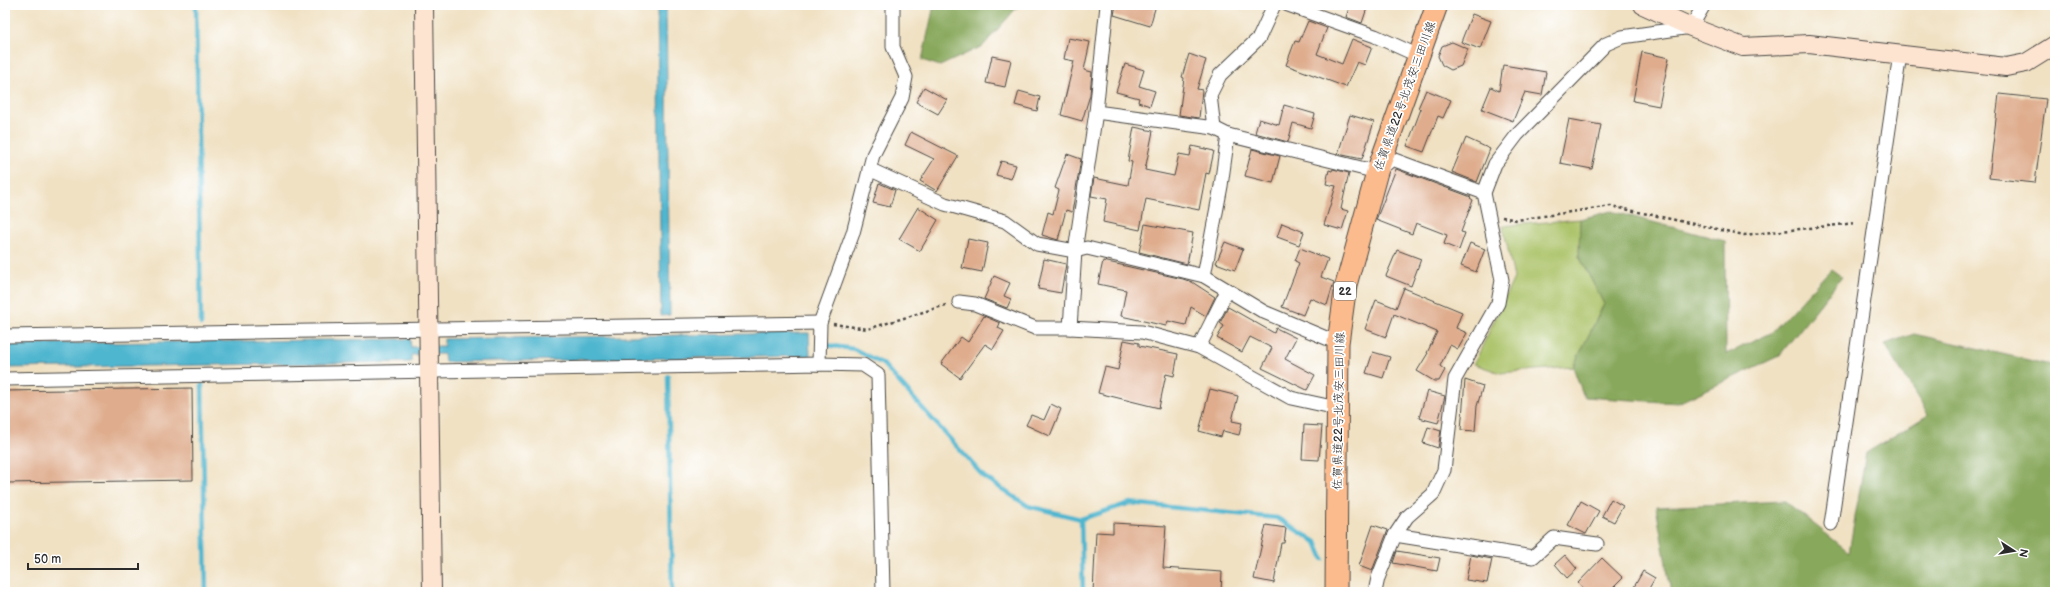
<svg xmlns="http://www.w3.org/2000/svg" width="2060" height="597" font-family="'Balsamiq Sans','Klee One',sans-serif">
	<rect width="100%" height="100%" fill="#fff"/>
	<filter id="ink" filterUnits="userSpaceOnUse"><feTurbulence type="fractalNoise" baseFrequency=".025" numOctaves="2"/><feDisplacementMap in="SourceGraphic" scale="8" xChannelSelector="R" yChannelSelector="G"/><feConvolveMatrix kernelMatrix="1 2 1 2 8 2 1 2 1" color-interpolation-filters="sRGB"/></filter>
	<filter id="wash" filterUnits="userSpaceOnUse"><feTurbulence type="fractalNoise" baseFrequency=".012" numOctaves="4" result="noise"/><feDisplacementMap in="SourceGraphic" scale="16" xChannelSelector="R" yChannelSelector="G"/><feGaussianBlur stdDeviation="0.9" result="paint"/><feColorMatrix in="noise" values="0 0 0 0 0 0 0 0 0 0 0 0 0 0 0 0 0 1.4 0 .05"/><feComposite in="paint" operator="in"/></filter>
	<g filter="url(#wash)">
		<rect width="100%" height="100%" fill="#f0e1c3"/>
		<!-- green -->
		<path fill="#abc267" stroke="#6b7649" d="M1580,219l-1,37 25,48 -31,63 -73,6 -26,-9 40,-86 -11,-52z"/>
		<!-- forest -->
		<g fill="#88a85c" stroke="#5a6a44">
			<path d="M934,5h85l-36,41 -43,20 -18,-6z"/>
			<path d="M1611,211l114,30 1,113 45,-21 60,-64 11,8 -63,79 -101,47 -94,-6 -11,-30 31,-63 -25,-48 1,-37z"/>
			<path d="M1914,334l141,32v226h-384l-15,-85 129,-6 64,51 17,-99 62,-38 -43,-71z"/>
		</g>
		<!-- water -->
		<g fill="#50b6cf" stroke="#3e707d">
			<path d="M657,5h9l4,310 -9,1z"/>
			<path d="M809,333l1,23 -365,6 -1,-8 -33,1v7l-406,6v-24l405,-5 1,8 33,-1v-7z"/>
		</g>
		<g fill="none" stroke-linecap="round" stroke-linejoin="round">
			<!-- stream -->
			<g stroke="#50b6cf" stroke-width="4.5">
				<path d="M196,5l5,319"/>
				<path d="M826,345l28,4 29,15 101,113 44,29 53,13 49,-16 147,15 39,24 7,17"/>
				<path d="M668,376l4,216"/>
				<path d="M202,385l4,207"/>
				<path d="M1081,519l2,73"/>
			</g>
		</g>
		<g id="blocks">
			<!-- building -->
			<g fill="#dfad8e">
				<path d="M1116,5h40l-6,21 -36,-11z"/>
				<path d="M1350,5h18l-6,18 -16,-6z"/>
				<path d="M1472,14l19,7 -11,28 -19,-7z"/>
				<path d="M1308,21l19,7 -10,26 25,10 10,-25 20,8 -7,18 -8,-3 -11,25 -60,-22 9,-24 4,1z"/>
				<path d="M1068,38l22,4 -6,28 8,2 -2,23 -8,26 -21,-6 13,-54 -10,-2z"/>
				<path d="M1452,42l16,7 -7,17 -10,4 -9,-5 -4,-9 4,-10z"/>
				<path d="M1642,52l27,6 -10,48 -26,-5z"/>
				<path d="M1189,54l17,6 -9,29 5,1 -3,28 -20,-3 5,-37 -2,-1z"/>
				<path d="M992,56l19,4 -6,27 -19,-4z"/>
				<path d="M1125,64l19,6 -5,16 16,5 -5,15 -12,-4 1,-4 -23,-6z"/>
				<path d="M1503,65l43,7 -4,23 -17,-3 -12,29 -31,-12 9,-22 8,4z"/>
				<path d="M924,87l23,13 -9,14 -22,-12z"/>
				<path d="M1426,90l25,10 -8,18 -5,-2 -14,36 -17,-6 14,-37 -3,-1z"/>
				<path d="M1019,91l21,6 -3,14 -22,-6z"/>
				<path d="M1999,94l47,5 -11,84 -46,-5z"/>
				<path d="M1284,105l31,9 -4,14 -18,-5 -5,19 -33,-9 4,-14 20,6z"/>
				<path d="M1350,115l24,7 -12,37 -24,-5z"/>
				<path d="M1569,119l32,6 -9,44 -32,-6z"/>
				<path d="M1134,127l19,4 -8,39 29,6 5,-22 11,2 2,-10 22,5 -5,23 -3,-1 -7,37 -53,-11 -6,31 -37,-8 4,-23 -16,-3 3,-18 34,7 4,-23 -4,-1z"/>
				<path d="M911,132l47,24 -21,35 -17,-10 14,-22 -29,-14z"/>
				<path d="M1466,138l24,11 -13,33 -25,-10z"/>
				<path d="M1252,149l28,7 -7,27 -28,-7z"/>
				<path d="M1067,154l14,5 -9,53 -6,-2 -8,30 -16,-5 6,-23 5,2 6,-24 -4,-2z"/>
				<path d="M1001,161l15,4 -5,14 -15,-4z"/>
				<path d="M1333,169l16,4 -8,36 7,2 -6,19 -18,-5 12,-39 -10,-2 3,-14 3,1z"/>
				<path d="M1396,169l75,28 -1,1 3,2 -12,32 4,1 -6,17 -15,-6 3,-9 -31,-12 -4,11 -36,-14z"/>
				<path d="M879,183l16,7 -5,17 -17,-4z"/>
				<path d="M918,207l20,13 -18,31 -21,-12z"/>
				<path d="M1282,223l22,9 -5,13 -22,-8z"/>
				<path d="M1145,224l48,9 -6,31 -48,-12z"/>
				<path d="M968,239l20,4 -6,29 -20,-4z"/>
				<path d="M1225,242l18,7 -8,21 -19,-7z"/>
				<path d="M1470,243l15,6 -9,23 -15,-6z"/>
				<path d="M1300,248l28,11 -7,18 13,5 -7,23 -17,-7 -7,17 -21,-8 17,-44 -4,-2z"/>
				<path d="M1397,250l24,9 -10,27 -25,-10z"/>
				<path d="M1044,259l22,5 -5,29 -23,-4z"/>
				<path d="M1103,261l80,18 9,3 23,15 -9,19 -15,-9 -5,18 -18,-4 -2,5 -45,-10 5,-26 -28,-6z"/>
				<path d="M994,276l16,7 -6,13 7,3 -4,9 -23,-9z"/>
				<path d="M1404,288l58,24 -6,16 11,5 -9,16 -8,-4 -10,21 5,4 -6,11h-5l-17,-10 11,-18h-1l10,-21 -43,-18 -8,23 -21,-8 11,-29 20,8z"/>
				<path d="M1228,307l46,26 2,-5 20,10 -11,21 30,16 -8,15 -45,-22 10,-20 -22,-11 -8,15 -25,-14 7,-12 -4,-3z"/>
				<path d="M984,316l16,7 -2,5 6,3 -11,18 -8,-5 -25,34 -19,-14 20,-27 7,5z"/>
				<path d="M1124,340l15,3v3l39,8 -4,22 -8,-2 -7,34 -61,-15 7,-26 13,3z"/>
				<path d="M1373,352l17,5 -7,21 -17,-5z"/>
				<path d="M1465,380l18,6 -6,20 -2,25 -14,-1z"/>
				<path d="M192,388l1,92 -188,3v-92z"/>
				<path d="M1210,389l28,7 -6,25 10,2 -3,12 -16,-4 -2,6 -22,-6z"/>
				<path d="M1427,391l18,5 -7,27 -19,-5z"/>
				<path d="M1051,404l10,5 -11,27 -24,-11 5,-10 13,5z"/>
				<path d="M1304,425l18,1 -3,34 -17,-1z"/>
				<path d="M1428,427l13,4 -3,17 -15,-5z"/>
				<path d="M1611,499l12,7 -9,16 -12,-6z"/>
				<path d="M1581,501l18,10 -13,23 -18,-9z"/>
				<path d="M1113,523l53,3 -3,42 59,4 -1,20h-128l3,-60 17,1z"/>
				<path d="M1266,525l20,3 -2,15h-3l-7,40 -20,-4z"/>
				<path d="M1373,525l15,5 -16,41 -13,-5z"/>
				<path d="M1397,551l43,7 -3,13 -44,-8z"/>
				<path d="M1471,555l21,4 -5,24 -21,-3z"/>
				<path d="M1565,555l12,14 -10,9 -12,-14z"/>
				<path d="M1602,558l21,20 -14,14h-21l-10,-9z"/>
				<path d="M1643,571l12,7 -8,14 -13,-5z"/>
			</g>
		</g>
	</g>
	<g filter="url(#ink)">
		<use href="#blocks" fill-opacity="0" stroke="#494642" stroke-width="1"/>
		<g fill="none" stroke-linecap="round" stroke-linejoin="round">
			<defs>
				<g id="street">
					<path d="M1107,5l-11,107 -21,139 -5,77 72,4 57,15 92,51 46,10"/>
					<path d="M1288,5l87,31 44,20"/>
					<path d="M1096,112l118,16 14,7 149,37 15,-13 92,34"/>
					<path d="M1214,128l-4,-33 10,-20 39,-37 15,-33"/>
					<path d="M869,169l76,35 60,17 32,23 38,7 12,-3 117,28 60,36 74,31"/>
					<path d="M1204,276l17,-90 7,-51"/>
					<path d="M959,302l16,2 60,24h35"/>
					<path d="M5,336l815,-13"/>
					<path d="M1199,347l28,-56"/>
					<path d="M819,364l1,-41 33,-90 20,-78 29,-57 4,-21 -13,-30v-42"/>
					<path d="M5,379l814,-15 44,1 15,10 5,217"/>
					<path d="M1831,524l69,-470"/>
					<path d="M1395,535l138,22 21,-19 43,6"/>
					<path d="M1375,592l3,-14 17,-43 12,-18 26,-23 11,-24 11,-91 43,-76 4,-23 -18,-87 11,-29 22,-29 89,-91 16,-7 69,-10 13,-22"/>
				</g>
				<g id="secondary">
					<path d="M424,5l8,587"/>
					<path d="M1643,5l48,22 52,20 66,-3 197,23 20,-4 29,-18"/>
				</g>
				<path id="primary" d="M1336,592l2,-249 8,-58 31,-113 60,-167"/>
			</defs>
			<!-- street casing -->
			<use href="#street" stroke="#494642" stroke-width="15"/>
			<!-- secondary casing -->
			<use href="#secondary" stroke="#494642" stroke-width="20"/>
			<!-- primary casing -->
			<use href="#primary" stroke="#494642" stroke-width="23"/>
			<!-- path -->
			<g stroke="#494642" stroke-width="2.5" stroke-dasharray="3 3" stroke-linecap="butt">
				<path d="M1502,217l15,3 94,-14 133,29 112,-12"/>
				<path d="M833,324l35,5 78,-24"/>
			</g>
			<!-- street -->
			<use href="#street" stroke="#fff" stroke-width="13"/>
			<!-- secondary -->
			<use href="#secondary" stroke="#fde4d1" stroke-width="18"/>
			<!-- primary -->
			<use href="#primary" stroke="#fbbb8d" stroke-width="21"/>
		</g>
	</g>
	<g text-anchor="middle" dominant-baseline="central" stroke-width="3.5" stroke-linejoin="round" paint-order="stroke">
		<!-- shield labels -->
		<rect fill="#fff" stroke="#6b6b6b" stroke-width="1" x="1334" y="282" width="22" height="18" rx="3"/>
		<g font-size="11" font-weight="bold" fill="#2b2b2b">
			<text x="1345" y="291">22</text>
		</g>
		<!-- street labels -->
		<g font-size="12" fill="#2b2b2b" stroke="#fff">
			<text transform="translate(1405 96) rotate(-70)">佐賀県道22号北茂安三田川線</text>
			<text transform="translate(1339 411) rotate(-89)">佐賀県道22号北茂安三田川線</text>
		</g>
	</g>
	<!-- margin -->
	<rect width="2060" height="597" fill="none" stroke="#fff" stroke-width="20"/>
	<!-- north arrow -->
	<g transform="translate(2014 551) rotate(102)" stroke="#ffffff" stroke-width="3" paint-order="stroke">
	<path d="M0-3L7 15L0 10L-7 15Z" fill="#2b2b2b"/>
	<text y="-6" font-size="11" font-weight="bold" text-anchor="middle" fill="#2b2b2b">N</text>
	</g>
	<!-- scale -->
	<path d="M28 563v6h110v-6" fill="none" stroke="#2b2b2b" stroke-width="2"/>
	<text x="34" y="563" font-size="12" fill="#2b2b2b" stroke="#ffffff" stroke-width="3" paint-order="stroke">50 m</text>
</svg>
